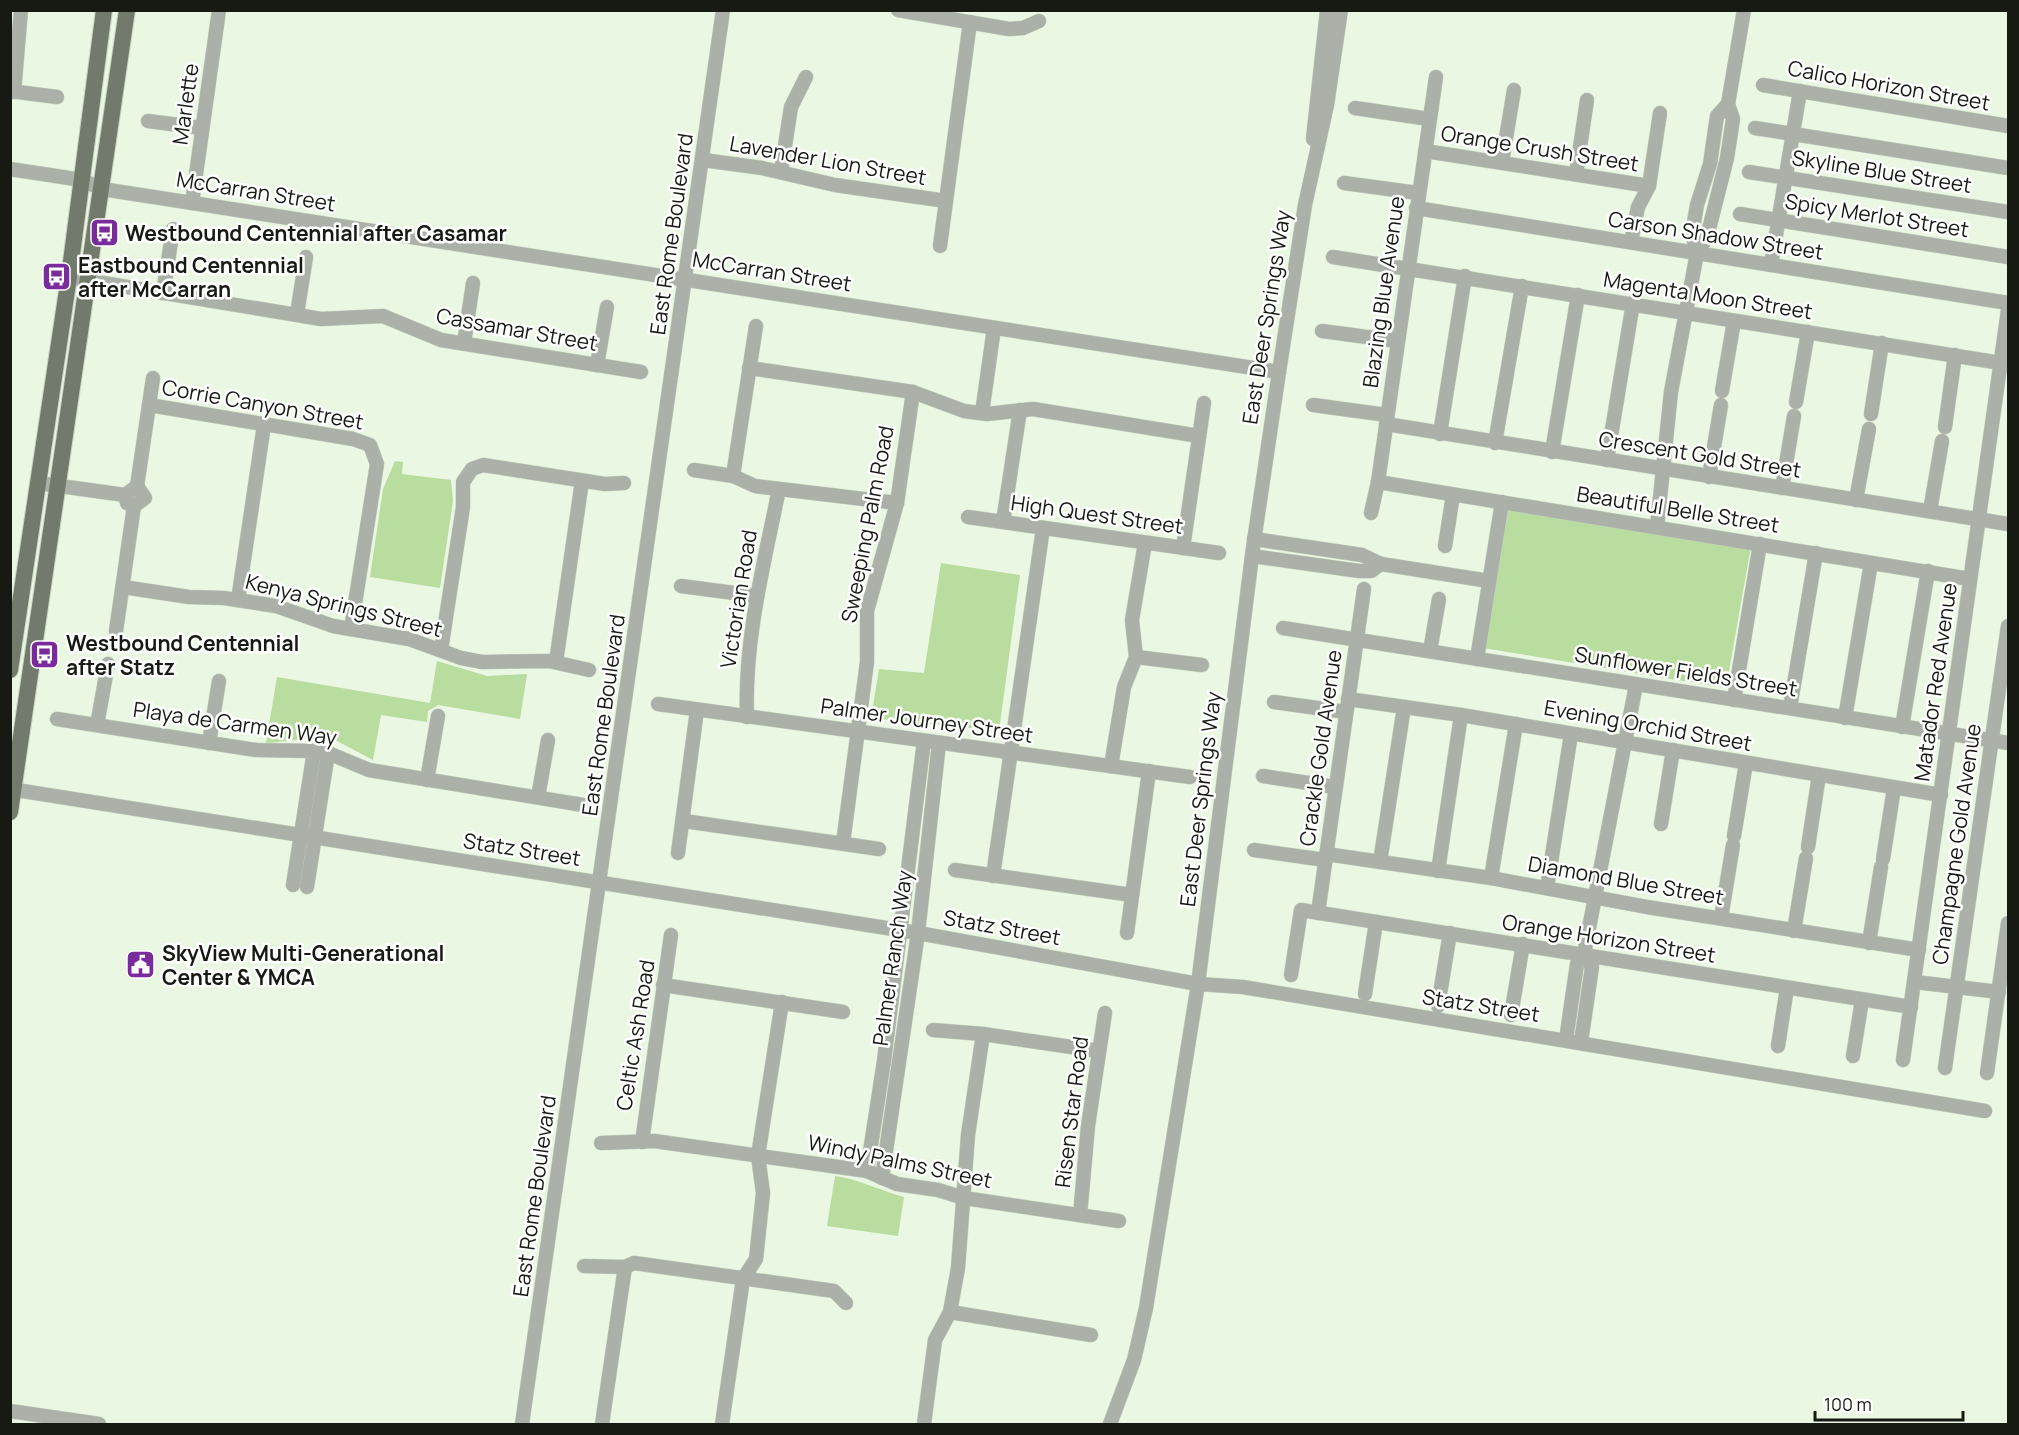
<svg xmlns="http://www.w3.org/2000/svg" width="2019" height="1435" font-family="Manrope,sans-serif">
	<rect width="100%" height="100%" fill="#eaf7e2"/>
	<!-- green -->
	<g fill="#b8dd9f">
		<path d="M395,461l8,1 -1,12 49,6 2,21 -13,87 -70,-11 13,-88z"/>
		<path d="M1505,506l246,40 -25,142 -243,-40z"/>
		<path d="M941,563l79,12 -21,156 -128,-13 8,-49 45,4z"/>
		<path d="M437,661l50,15 40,-2 -7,45 -82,-14 -10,6 -1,11 -46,-7 -8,45 -38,-20 -18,-2 -51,5 11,-66 153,26z"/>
		<path d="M835,1176c24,3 46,15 69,21l-6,39 -71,-10z"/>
	</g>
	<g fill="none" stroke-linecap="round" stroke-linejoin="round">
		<defs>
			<g id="minor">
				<path d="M898,10l111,19 14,-1 16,-7"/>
				<path d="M1763,85l245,41"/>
				<path d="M10,91l47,6"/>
				<path d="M14,92l7,-82"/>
				<path d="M1355,108l74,11"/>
				<path d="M148,121l54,7"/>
				<path d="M1755,128l253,40"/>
				<path d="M1313,139l14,-129"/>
				<path d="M1425,151l224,35"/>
				<path d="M703,160l59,8 73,17 111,16"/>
				<path d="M1502,162l12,-72"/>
				<path d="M10,169l72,11 20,9 1177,183"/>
				<path d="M781,172l10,-65 15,-30"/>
				<path d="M1749,172l259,40"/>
				<path d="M1576,174l11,-74"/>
				<path d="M1344,183l74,10"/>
				<path d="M192,203l27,-193"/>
				<path d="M1416,208l592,95"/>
				<path d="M1740,214l268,43"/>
				<path d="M1631,242l7,-35 11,-21 11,-73"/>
				<path d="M940,246l30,-224"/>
				<path d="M1697,253l-5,-19 5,-29 13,-41 7,-48 11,-12"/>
				<path d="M1333,257l668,106"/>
				<path d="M1771,265l29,-174"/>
				<path d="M79,279l242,40 62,-3 58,24 200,32"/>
				<path d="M163,293l10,-64"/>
				<path d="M297,314l9,-57"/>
				<path d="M1322,331l75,10"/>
				<path d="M464,343l9,-60"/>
				<path d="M597,365l10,-58"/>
				<path d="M749,368l164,24 51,19 23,3 46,-5 166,27"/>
				<path d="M1722,391l12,-70"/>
				<path d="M1796,402l12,-70"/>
				<path d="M149,405l204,34 17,6 7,19 -26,165"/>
				<path d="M1313,405l74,10"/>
				<path d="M982,413l12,-85"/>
				<path d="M1871,414l11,-71"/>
				<path d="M1386,424l622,100"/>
				<path d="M1945,427l10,-72"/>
				<path d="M1440,434l25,-158"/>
				<path d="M1495,443l27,-157"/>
				<path d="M1552,452l26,-157"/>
				<path d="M1607,460l26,-157"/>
				<path d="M694,470l39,6 22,10 142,17"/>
				<path d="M733,476l23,-150"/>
				<path d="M1709,477l12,-72"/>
				<path d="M1378,482l592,97"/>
				<path d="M38,483l87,12"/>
				<path d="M137,486l16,-108"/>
				<path d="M137,486l8,12 -11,8 -7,-3 -2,-8z"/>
				<path d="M1782,488l12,-72"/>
				<path d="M1856,500l13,-71"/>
				<path d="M1930,511l12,-70"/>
				<path d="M1371,513l7,-31 58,-405"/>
				<path d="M968,517l251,36"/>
				<path d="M1003,522l17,-112"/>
				<path d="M1657,527l14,-135 26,-139 10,-16 20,-79 6,-39 -5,-15 16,-94"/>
				<path d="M1254,539l108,16 19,9 108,17"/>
				<path d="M1445,546l8,-51"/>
				<path d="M1183,548l21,-145"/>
				<path d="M1252,556l107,15h12l10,-7"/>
				<path d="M681,586l76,10"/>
				<path d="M123,587l66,10 35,1 52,8 57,20 76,13 52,19 21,4 67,-1 40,9"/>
				<path d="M238,600l26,-175"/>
				<path d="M1283,628l725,115"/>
				<path d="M116,631l18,-125"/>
				<path d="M441,650l22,-143v-25l9,-13 11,-4 122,19 19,-1"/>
				<path d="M1430,651l9,-52"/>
				<path d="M1136,657l66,8"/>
				<path d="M1477,659l25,-157"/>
				<path d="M556,662l26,-181"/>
				<path d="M1348,699l113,16 480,80"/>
				<path d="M1734,700l26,-156"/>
				<path d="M1274,702l72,10"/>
				<path d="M658,704l532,73"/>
				<path d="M1790,708l26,-155"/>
				<path d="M747,717c-3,-77 17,-153 32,-228"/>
				<path d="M1845,718l26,-155"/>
				<path d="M57,719l199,31 58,1 14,2 41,17 214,35"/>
				<path d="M97,725l11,-61"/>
				<path d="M1902,727l26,-156"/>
				<path d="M209,743l10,-62"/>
				<path d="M1111,766l13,-79 12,-30 -4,-37 13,-77"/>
				<path d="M1263,776l72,11"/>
				<path d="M427,780l11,-64"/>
				<path d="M10,789l908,144 280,51 45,3 742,124"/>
				<path d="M538,797l10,-57"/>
				<path d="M684,821l195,28"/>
				<path d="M1661,824l12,-74"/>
				<path d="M1734,836l12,-73"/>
				<path d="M843,843l24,-181v-51l30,-108 16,-111"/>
				<path d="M1808,847l11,-72"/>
				<path d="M1254,850l71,10"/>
				<path d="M678,853l19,-143"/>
				<path d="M1326,854l165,24 156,29 272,43"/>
				<path d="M1883,859l11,-71"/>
				<path d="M1380,862l24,-155"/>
				<path d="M955,870l177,25"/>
				<path d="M1438,871l23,-156"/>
				<path d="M993,876l50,-348"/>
				<path d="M1491,878l25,-154"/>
				<path d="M293,885l21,-134"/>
				<path d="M307,887l21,-134"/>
				<path d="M1547,888l24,-154"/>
				<path d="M1318,913l46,-324"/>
				<path d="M1721,918l12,-73"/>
				<path d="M1794,931l12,-73"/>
				<path d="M1127,933l22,-162"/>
				<path d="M1869,943l12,-76"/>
				<path d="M1291,975l10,-65 610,97"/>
				<path d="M1915,982l84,10"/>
				<path d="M663,985l180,27"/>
				<path d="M1365,994l11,-72"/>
				<path d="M1438,1006l12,-73"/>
				<path d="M1511,1015l12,-71"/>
				<path d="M933,1030l50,4 116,17"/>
				<path d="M1566,1040l11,-76 7,-10 52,-269"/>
				<path d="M1581,1042l11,-75 -8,-13"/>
				<path d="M1778,1046l9,-58"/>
				<path d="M1853,1056l9,-56"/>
				<path d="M1903,1060l105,-750"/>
				<path d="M1945,1068l63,-442"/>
				<path d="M1987,1073l21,-150"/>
				<path d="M642,1142l29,-207"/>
				<path d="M601,1143l53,-2 213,30 30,13 41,6 26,8 155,23"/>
				<path d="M867,1171l17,-110 40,-320"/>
				<path d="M882,1178l36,-245 21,-190"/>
				<path d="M1080,1215l8,-89 17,-113"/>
				<path d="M584,1266l41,1 9,-4 200,28 12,12"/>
				<path d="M950,1312l141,23"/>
				<path d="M10,1411l89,13"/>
				<path d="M522,1424l201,-1414"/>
				<path d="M602,1424l23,-157"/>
				<path d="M722,1424l21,-145 13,-20 7,-66 -5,-37 24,-154"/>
				<path d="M924,1424l11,-84 15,-28 8,-44 10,-133 15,-101"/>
				<path d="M1110,1424l24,-64 12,-52 52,-324 55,-436 26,-176 26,-167 22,-100 14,-95"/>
			</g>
			<g id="major">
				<path d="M10,670l59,-393 35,-267"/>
				<path d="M10,812l117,-802"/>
			</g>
		</defs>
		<!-- minor casing -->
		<use href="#minor" stroke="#c8d4c1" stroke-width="15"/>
		<!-- major casing -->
		<use href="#major" stroke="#c8d4c1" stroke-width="18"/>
		<!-- minor -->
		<use href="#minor" stroke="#abb1a8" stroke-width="14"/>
		<!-- major -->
		<use href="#major" stroke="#717a6b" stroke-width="16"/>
	</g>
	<!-- icons -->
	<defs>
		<symbol id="bus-square" viewBox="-11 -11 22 22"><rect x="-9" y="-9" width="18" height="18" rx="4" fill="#792b9c" stroke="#fff"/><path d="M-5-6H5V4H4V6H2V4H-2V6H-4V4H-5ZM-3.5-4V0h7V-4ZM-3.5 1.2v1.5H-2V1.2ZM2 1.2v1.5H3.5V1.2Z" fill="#fff"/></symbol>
		<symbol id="civic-square" viewBox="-11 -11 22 22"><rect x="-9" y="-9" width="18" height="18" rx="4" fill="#792b9c" stroke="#fff"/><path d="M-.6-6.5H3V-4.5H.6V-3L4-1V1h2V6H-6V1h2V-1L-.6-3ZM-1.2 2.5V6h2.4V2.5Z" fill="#fff"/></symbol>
	</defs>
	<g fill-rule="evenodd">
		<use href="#bus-square" x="88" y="216" width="33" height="33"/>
		<use href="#bus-square" x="40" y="260" width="33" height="33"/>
		<use href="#bus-square" x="28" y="638" width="33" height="33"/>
		<use href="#civic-square" x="124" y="948" width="33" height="33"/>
	</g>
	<g text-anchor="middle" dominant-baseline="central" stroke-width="5" stroke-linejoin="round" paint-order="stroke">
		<!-- street labels -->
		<g font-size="21" fill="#161a13" stroke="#fff">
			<text transform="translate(1889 85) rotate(10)">Calico Horizon Street</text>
			<text transform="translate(185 104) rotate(-82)">Marlette</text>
			<text transform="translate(1540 148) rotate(9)">Orange Crush Street</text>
			<text transform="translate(828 160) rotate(10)">Lavender Lion Street</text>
			<text transform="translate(1882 171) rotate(9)">Skyline Blue Street</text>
			<text transform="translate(256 191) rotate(9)">McCarran Street</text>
			<text transform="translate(1877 215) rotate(9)">Spicy Merlot Street</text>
			<text transform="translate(671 234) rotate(-82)">East Rome Boulevard</text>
			<text transform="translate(1716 235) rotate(9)">Carson Shadow Street</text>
			<text transform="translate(772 271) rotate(9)">McCarran Street</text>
			<text transform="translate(1383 292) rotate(-82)">Blazing Blue Avenue</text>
			<text transform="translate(1708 295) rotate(9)">Magenta Moon Street</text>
			<text transform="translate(1266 317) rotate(-81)">East Deer Springs Way</text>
			<text transform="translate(517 329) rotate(10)">Cassamar Street</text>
			<text transform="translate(263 404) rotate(10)">Corrie Canyon Street</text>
			<text transform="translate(1700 454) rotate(9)">Crescent Gold Street</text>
			<text transform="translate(1678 509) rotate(9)">Beautiful Belle Street</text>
			<text transform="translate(1097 514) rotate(8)">High Quest Street</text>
			<text transform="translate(867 524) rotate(-79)">Sweeping Palm Road</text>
			<text transform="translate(738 599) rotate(-81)">Victorian Road</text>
			<text transform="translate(344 605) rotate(14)">Kenya Springs Street</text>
			<text transform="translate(1686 671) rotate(9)">Sunflower Fields Street</text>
			<text transform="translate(1935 682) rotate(-82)">Matador Red Avenue</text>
			<text transform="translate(603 715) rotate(-82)">East Rome Boulevard</text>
			<text transform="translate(927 720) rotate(8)">Palmer Journey Street</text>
			<text transform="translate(235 723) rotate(8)">Playa de Carmen Way</text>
			<text transform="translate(1648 725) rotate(10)">Evening Orchid Street</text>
			<text transform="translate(1320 748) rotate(-82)">Crackle Gold Avenue</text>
			<text transform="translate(1200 799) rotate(-83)">East Deer Springs Way</text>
			<text transform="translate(1956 844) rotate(-82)">Champagne Gold Avenue</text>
			<text transform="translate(522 849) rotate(9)">Statz Street</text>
			<text transform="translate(1626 880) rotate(10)">Diamond Blue Street</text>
			<text transform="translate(1002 927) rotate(10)">Statz Street</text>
			<text transform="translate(1609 938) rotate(9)">Orange Horizon Street</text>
			<text transform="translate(892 958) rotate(-82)">Palmer Ranch Way</text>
			<text transform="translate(1481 1005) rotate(9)">Statz Street</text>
			<text transform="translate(635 1035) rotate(-81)">Celtic Ash Road</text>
			<text transform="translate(1071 1112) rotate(-83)">Risen Star Road</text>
			<text transform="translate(900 1161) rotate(12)">Windy Palms Street</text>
			<text transform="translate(534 1196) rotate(-82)">East Rome Boulevard</text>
		</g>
		<!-- poi labels -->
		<g font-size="21" font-weight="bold" fill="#161a13" stroke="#fff" text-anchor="start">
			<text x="125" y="233">Westbound Centennial after Casamar</text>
			<text x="78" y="265">Eastbound Centennial<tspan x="78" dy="24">after McCarran</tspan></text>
			<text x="66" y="643">Westbound Centennial<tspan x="66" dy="24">after Statz</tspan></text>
			<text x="162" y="953">SkyView Multi-Generational<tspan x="162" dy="24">Center &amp; YMCA</tspan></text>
		</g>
	</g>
	<!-- border -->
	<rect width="2019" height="1435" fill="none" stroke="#161a13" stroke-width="24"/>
	<!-- scale -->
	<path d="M1815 1411v9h148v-9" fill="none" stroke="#161a13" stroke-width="3"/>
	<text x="1824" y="1411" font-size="18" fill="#161a13" stroke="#ffffff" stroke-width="4.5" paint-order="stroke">100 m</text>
</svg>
